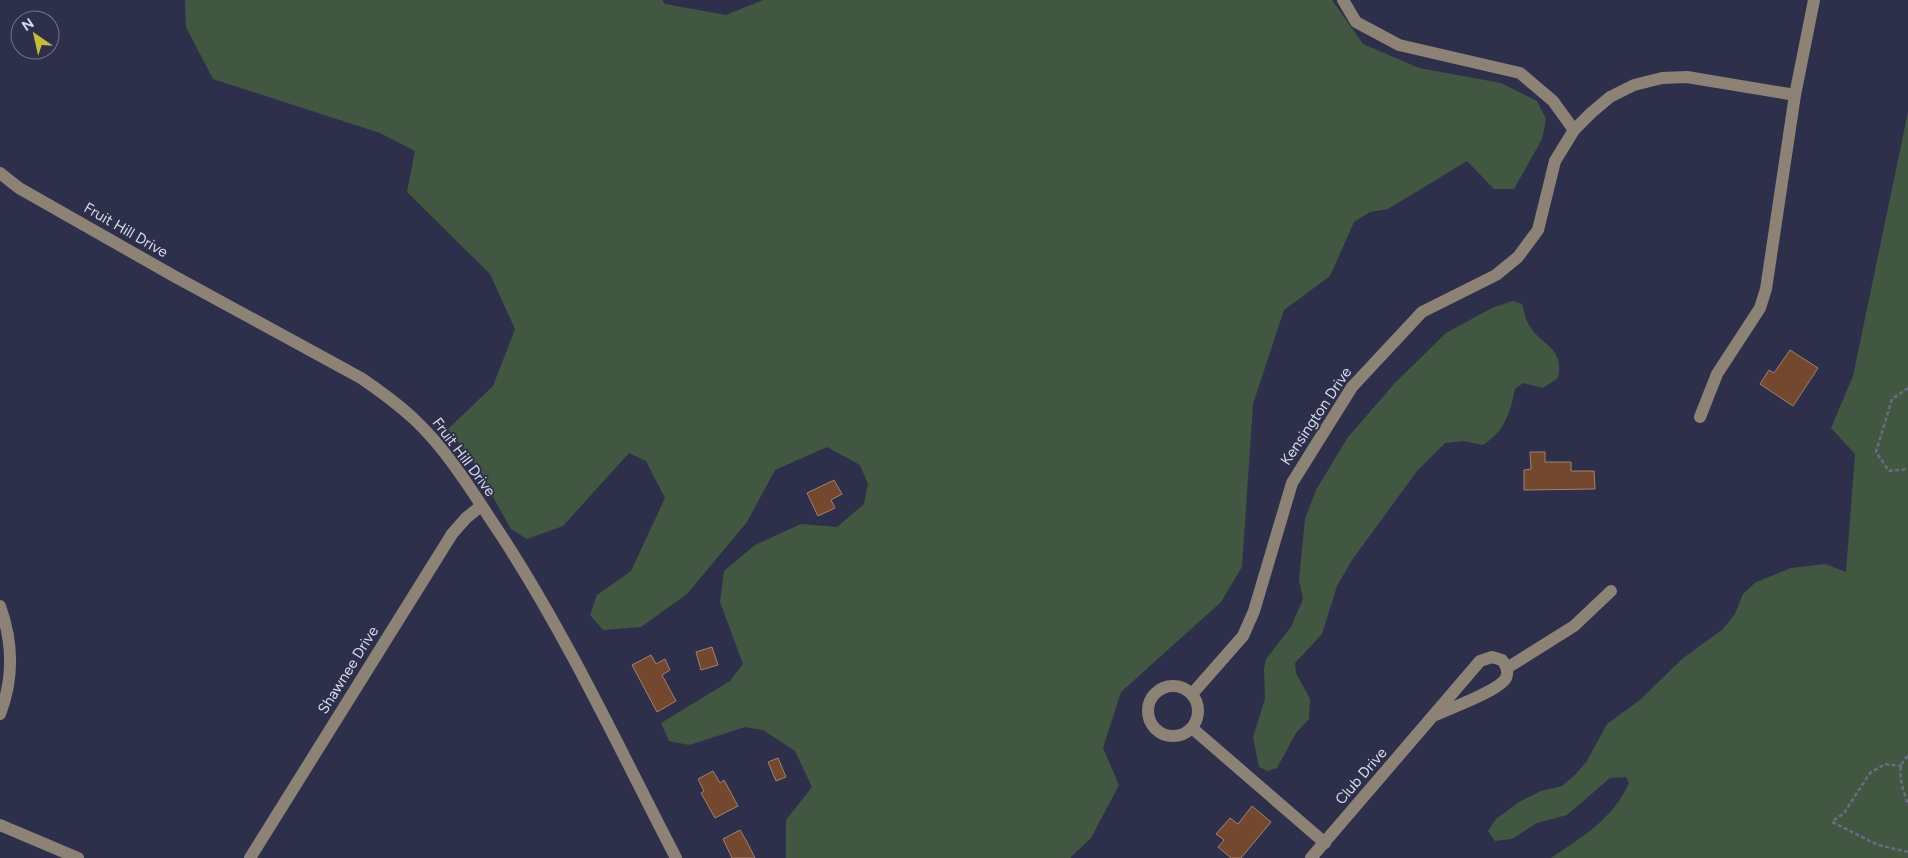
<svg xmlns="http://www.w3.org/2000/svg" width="1908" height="858" font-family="Figtree,sans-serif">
	<rect width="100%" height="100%" fill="#2e304b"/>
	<!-- green -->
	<g fill="#425741">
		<path d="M185,0h477l3,4 61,11 37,-15h569l31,44 56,24 82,15 36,18 9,18 -4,20 -28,50h-20l-27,-28 -79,48 -18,3 -16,10 -24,54 -46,34 -31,94 -11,163 -21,35 -100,90 -18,56 16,37 -28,53 -21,20h-284v-38l26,-33 -17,-36 -32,-21 -18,-3 -56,18 -20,-4 -8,-18 69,-42 13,-17 -23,-62 4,-31 31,-26 46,-21 36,3 27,-23 4,-20 -8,-19 -33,-18 -52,23 -28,52 -60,72 -46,33 -38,3 -13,-15 7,-20 34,-24 34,-73 -19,-37 -17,-8 -66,73 -36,13 -16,-10 -38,-68 -25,-32 45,-43 22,-57 -25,-55 -83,-82 8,-41 -35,-18 -167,-54 -27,-52z"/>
		<path d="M1908,112v746h-357c31,-21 62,-39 78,-75l-3,-6 -16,1 -43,37 -30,8 -25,16 -17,2 -7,-10 8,-12 23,-17 22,-11 21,-5 14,-12 11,-13 20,-37 33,-24 42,-41 41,-30 12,-15 8,-20 13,-12 35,-14 34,-4 21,8 9,-118 -24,-26 22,-52z"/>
		<path d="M1512,301l10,3c2,6 3,14 6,19 11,23 37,22 30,55l-15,10 -20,-5 -8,6c-5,24 -10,42 -32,56l-19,-4 -19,2 -28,28 -65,89 -15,26 -15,48 -27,29 1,10 14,26 -1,20 -13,14 -19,35 -9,3 -9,-4 -6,-30 12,-38 -1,-30 2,-10 25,-32 12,-28 -4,-19 6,-61 11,-29 32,-53 47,-54 51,-50 46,-25z"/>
	</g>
	<!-- building -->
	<g fill="#74482f" stroke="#a1816e">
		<path d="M1790,350l28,18 -25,38 -33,-22 9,-14 5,3z"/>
		<path d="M1530,452h15v10h26v9h23l1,18 -71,1v-20l7,-1z"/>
		<path d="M834,480l8,14 -11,6 4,8 -17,8 -11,-23z"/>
		<path d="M712,647l6,18 -17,5 -5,-18z"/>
		<path d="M651,655l5,9 9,-5 5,11 -8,5 14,26 -19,11 -25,-47z"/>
		<path d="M778,758l8,19 -10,4 -8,-19z"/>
		<path d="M713,771l7,12 4,-3 14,26 -23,12 -14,-25 3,-2 -6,-12z"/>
		<path d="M1252,806l19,16 -30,36h-10l-13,-11 6,-7 -8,-6 14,-16 8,6z"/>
		<path d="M740,830l7,12 8,16h-23l-9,-19z"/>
	</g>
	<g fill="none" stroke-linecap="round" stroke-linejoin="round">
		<!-- path -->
		<g stroke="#6a6c84" stroke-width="2.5" stroke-dasharray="4 2.5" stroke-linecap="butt">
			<path d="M1908,388l-16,11 -16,53 13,19 19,-2"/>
			<path d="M1908,756c-15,12 -4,34 0,49"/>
			<path d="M1902,766l-17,-2 -15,9 -26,40 -12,9 46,23 30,7"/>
		</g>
		<!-- minor -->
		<g stroke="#8c8275" stroke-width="12">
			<path d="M1343,0l13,22 43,23 121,28 33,28 21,29"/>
			<path d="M0,173l19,15 153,87 189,103c19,13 37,26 54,42 35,33 61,78 88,118 66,102 117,212 173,320"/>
			<path d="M1700,417l17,-43 43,-66 6,-19 29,-194 19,-95"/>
			<path d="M0,606c13,36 14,72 0,108"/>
			<path d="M1507,668l67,-42 37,-35"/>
			<circle cx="1173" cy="711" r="25"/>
			<path d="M1192,694l51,-58 11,-25 38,-128 60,-96 70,-75 74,-37 22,-18 20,-27 17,-69 19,-31 17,-17 19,-16 24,-12 28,-7 25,-1 108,18"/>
			<path d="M1192,728l133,115"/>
			<path d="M0,825l78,33"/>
			<path d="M250,858l202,-324 14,-16 15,-12"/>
			<path d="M1311,858l169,-197 12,-4 10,3c4,5 7,11 4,18 -7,13 -56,30 -70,37"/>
		</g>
	</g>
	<g text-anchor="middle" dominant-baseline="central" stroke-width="4" stroke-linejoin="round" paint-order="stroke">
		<!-- street labels -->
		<g font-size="15" fill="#d7daeb" stroke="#2e304b">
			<text transform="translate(126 230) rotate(30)">Fruit Hill Drive</text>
			<text transform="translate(1316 416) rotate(-56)">Kensington Drive</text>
			<text transform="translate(464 457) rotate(53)">Fruit Hill Drive</text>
			<text transform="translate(348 670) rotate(-58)">Shawnee Drive</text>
			<text transform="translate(1361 776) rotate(-49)">Club Drive</text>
		</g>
	</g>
	<!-- north arrow -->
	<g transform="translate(35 35) rotate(326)"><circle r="24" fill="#2e304b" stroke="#72748b"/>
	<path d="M0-4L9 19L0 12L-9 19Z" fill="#c6bc3c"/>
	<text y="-8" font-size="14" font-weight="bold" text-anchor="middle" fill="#d7daeb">N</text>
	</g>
</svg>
